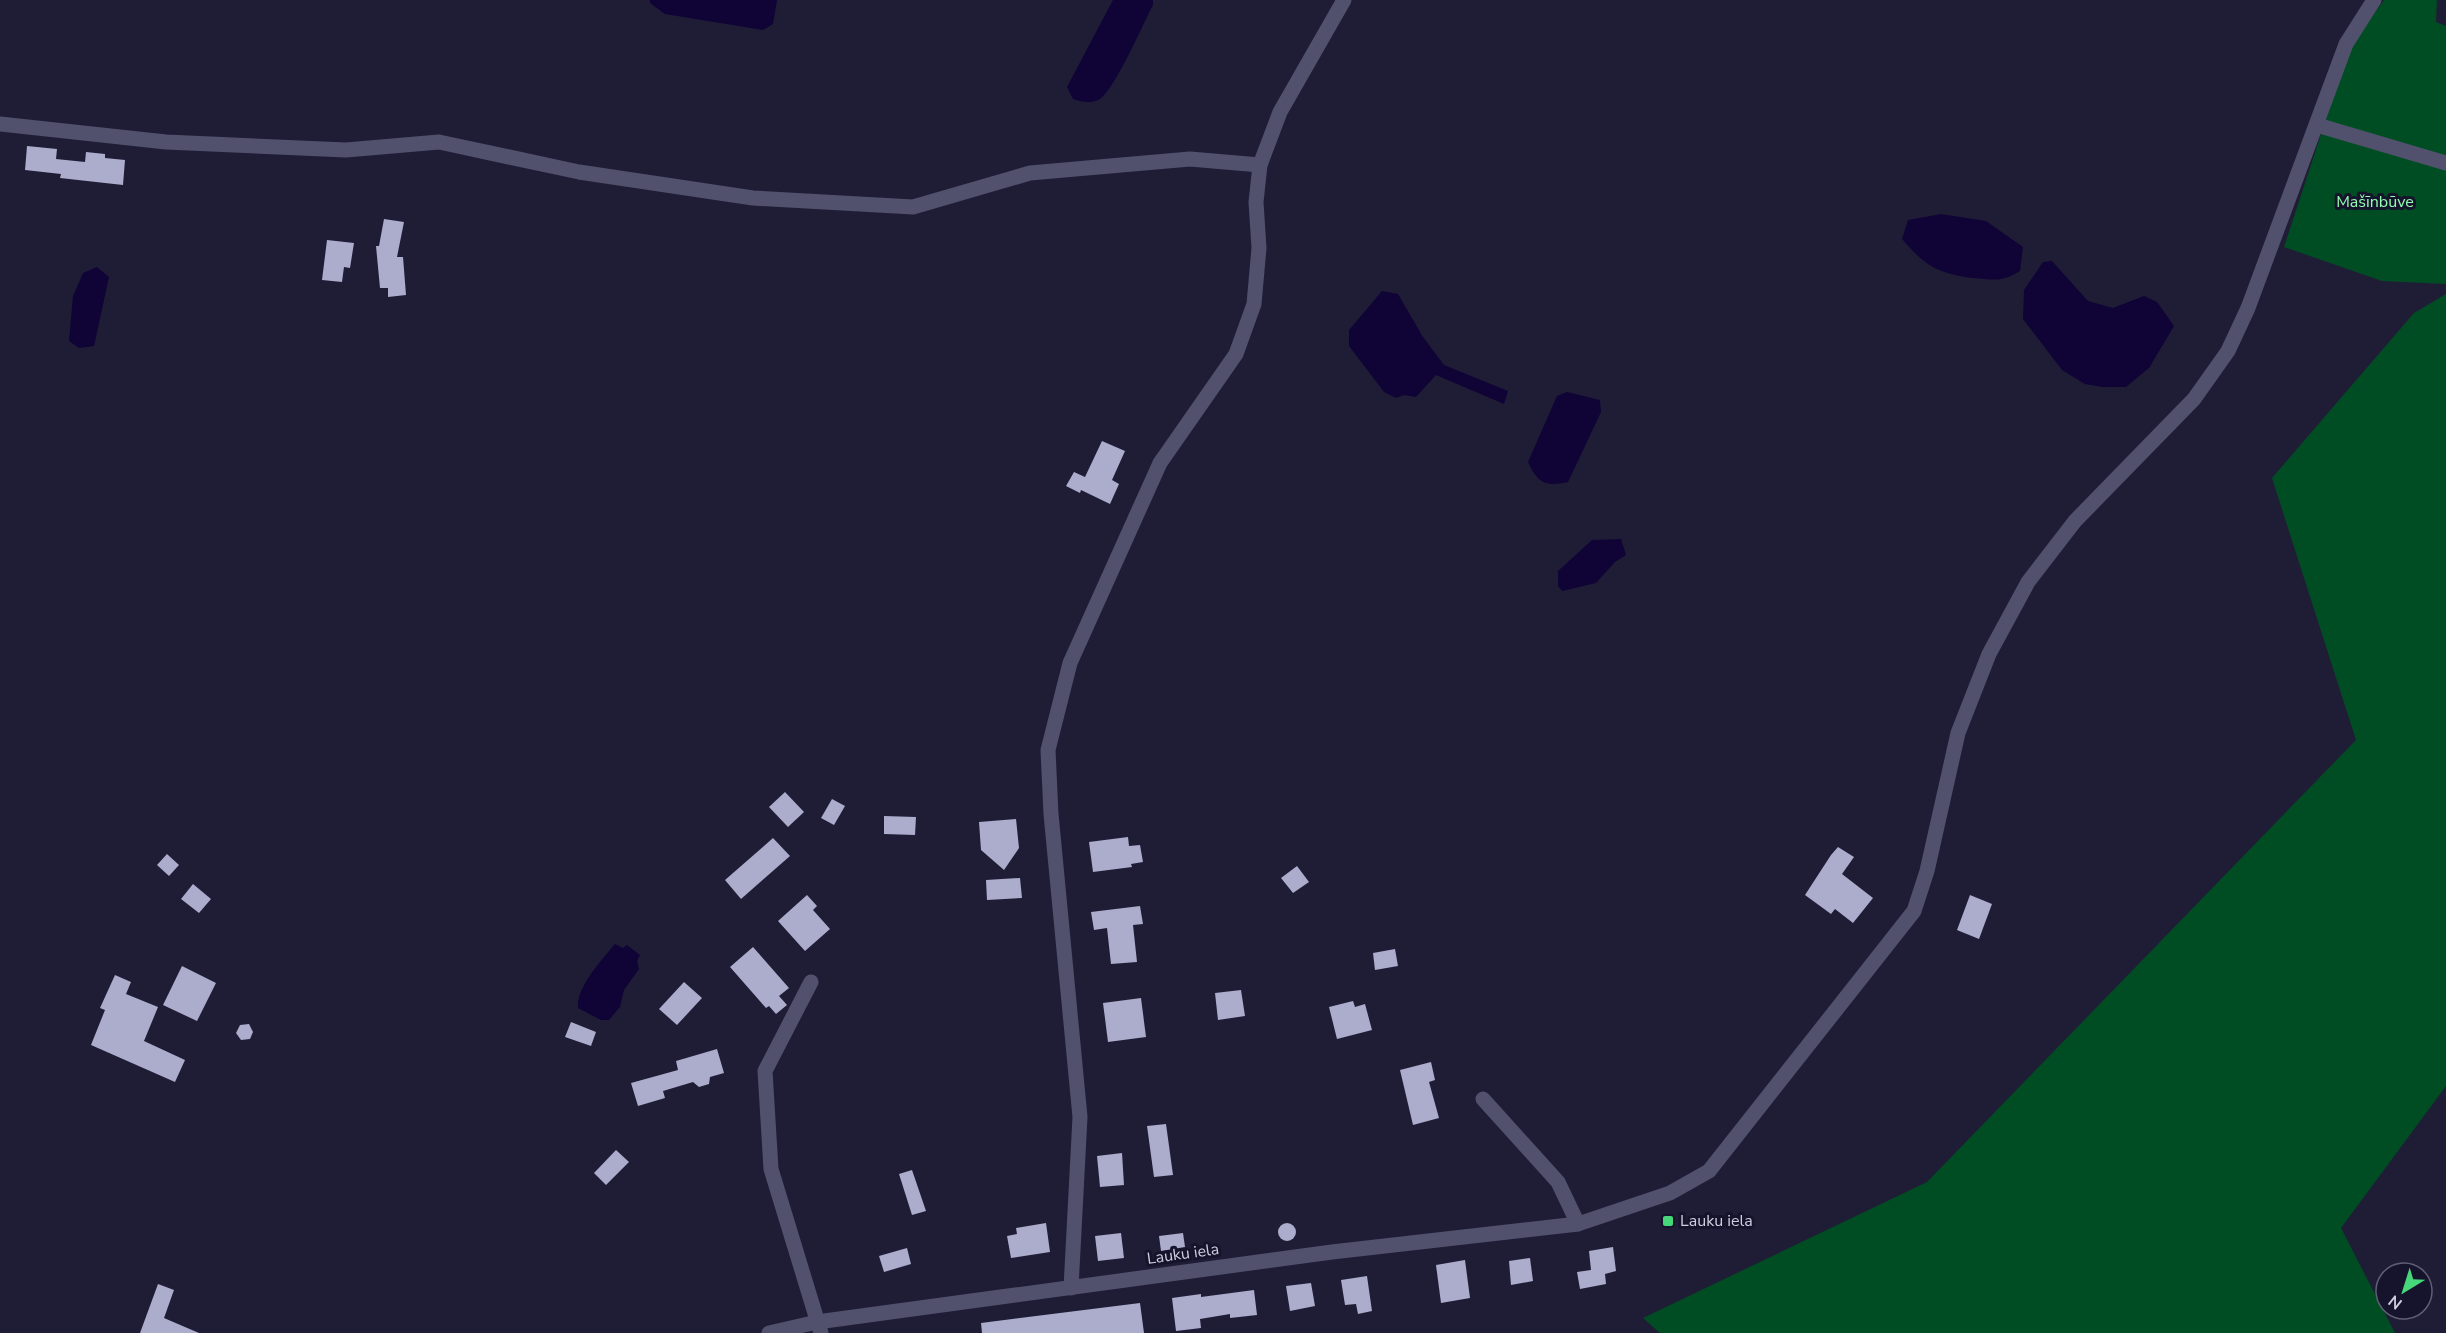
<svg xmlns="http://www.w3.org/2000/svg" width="2446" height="1333" font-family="'Nunito Sans',sans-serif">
	<rect width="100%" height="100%" fill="#1f1d36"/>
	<!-- green -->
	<g fill="#004d23">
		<path d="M2384,0h53l-1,22 10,4v258l-64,-3 -98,-34 66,-201z"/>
		<path d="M2446,294v792l-105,142 54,105h-735l-17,-15 284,-136 429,-442 -84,-262 142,-165z"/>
	</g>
	<!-- water -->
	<g fill="#100336">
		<path d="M650,0h127l-4,24 -10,6 -98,-16 -15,-11z"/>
		<path d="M1113,0h40v5c-10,19 -38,84 -53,94 -9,5 -18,3 -27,0l-6,-12z"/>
		<path d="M1941,214l45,7 37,26 -3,24c-18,11 -26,9 -46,7 -36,-4 -49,-12 -72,-39l6,-19z"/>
		<path d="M2052,261l36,40 25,7 31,-12 13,6 17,24 -25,42 -23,19h-24l-17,-3 -23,-14 -39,-51 1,-29 19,-28z"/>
		<path d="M97,267l12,10 -15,69 -15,2 -10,-7 4,-45 10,-23z"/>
		<path d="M1382,291l16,3 25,43 21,28 64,26 -4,13 -68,-29 -20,22 -12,-2 -8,3 -12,-6 -35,-46v-16z"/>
		<path d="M1567,392l33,8 1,12 -33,70c-22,5 -31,1 -40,-20l29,-66z"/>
		<path d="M1621,539l5,16 -11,7 -19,21 -34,8 -4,-5v-15l34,-31z"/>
		<path d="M615,944l8,4 4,-3 13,10 -3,6 2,8 -15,21 -4,17 -11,13h-8l-23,-12c-3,-19 25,-50 37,-64z"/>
	</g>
	<!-- building -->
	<g fill="#acaccc">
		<path d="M27,146l30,3 -1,10 29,3 1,-10 19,2v4l20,2 -2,25 -63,-7 1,-4 -36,-4z"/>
		<path d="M384,219l20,3 -7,35h6l3,38 -18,2v-9h-8l-4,-42h3z"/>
		<path d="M327,240l27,3 -4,25 -6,-1 -2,15 -20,-2z"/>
		<path d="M1102,441l23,10 -13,29 7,4 -9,20 -29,-14 -1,3 -14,-7 8,-14 11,5z"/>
		<path d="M785,792l19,20 -16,15 -19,-20z"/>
		<path d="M832,799l13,7 -11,19 -13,-7z"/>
		<path d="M884,816l32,1 -1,18 -31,-1z"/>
		<path d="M1016,819l3,29 -15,22 -23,-20 -2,-28z"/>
		<path d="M1128,837l1,9 11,-1 3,17 -12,2 1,3 -39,5 -4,-30z"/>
		<path d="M773,838l17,18 -49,43 -16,-19z"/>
		<path d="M1838,847l16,10 -12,17 31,24 -20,25 -18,-14 -4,5 -26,-19 26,-40z"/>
		<path d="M167,854l12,11 -10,11 -12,-11z"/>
		<path d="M1297,866l12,16 -16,11 -12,-15z"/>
		<path d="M1020,878l2,20 -35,2 -1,-20z"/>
		<path d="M193,884l18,15 -12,14 -18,-14z"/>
		<path d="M807,895l10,11 -4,4 17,19 -25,22 -27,-30z"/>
		<path d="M1970,895l22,9 -13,35 -22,-9z"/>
		<path d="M1140,906l3,18 -10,1 4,37 -26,2 -4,-36 -13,2 -3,-18z"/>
		<path d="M753,947l36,41 -10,8 8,9 -11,9 -7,-8 -3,2 -36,-41z"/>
		<path d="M1395,949l3,17 -23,4 -2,-17z"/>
		<path d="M182,966l34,17 -19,38 -34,-16z"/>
		<path d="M115,975l16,7 -5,12 32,13 -14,34 41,19 -10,22 -84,-37 14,-35 -5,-2z"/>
		<path d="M684,982l18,16 -25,27 -18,-16z"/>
		<path d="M1241,990l4,26 -27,4 -3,-27z"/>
		<path d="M1141,998l5,39 -38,5 -5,-39z"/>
		<path d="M1353,1001l2,6 10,-3 7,26 -35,9 -8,-32z"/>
		<path d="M571,1022l25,10 -5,14 -26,-9z"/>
		<path d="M249,1024l4,8 -3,7 -9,1 -5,-7 4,-8z"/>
		<path d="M717,1049l7,24 -14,4 -1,7 -10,3 -6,-5 -30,9 2,7 -27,8 -7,-23 47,-13 -2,-9z"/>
		<path d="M1431,1062l4,18 -6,2 10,36 -26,7 -13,-55z"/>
		<path d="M1166,1124l7,51 -19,2 -7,-51z"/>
		<path d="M616,1150l13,12 -23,23 -12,-12z"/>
		<path d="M1122,1153l2,32 -24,2 -3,-31z"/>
		<path d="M912,1170l14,41 -14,4 -13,-41z"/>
		<path d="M1046,1223l4,29 -39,6 -4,-22 10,-2 -1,-6z"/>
		<circle cx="1287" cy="1232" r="9"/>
		<path d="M1121,1233l3,25 -26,3 -3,-25z"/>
		<path d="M1183,1233l2,14 -24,4 -2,-15z"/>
		<path d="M1613,1247l3,24 -11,3 1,10 -26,5 -3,-17 14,-2 -2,-19z"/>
		<path d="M907,1248l4,16 -27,8 -5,-16z"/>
		<path d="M1530,1258l3,23 -22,4 -2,-24z"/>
		<path d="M1465,1260l5,38 -29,5 -5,-38z"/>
		<path d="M1367,1276l5,35 -14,3 -2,-10 -11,1 -4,-25z"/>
		<path d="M1311,1283l4,23 -25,5 -4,-25z"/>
		<path d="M158,1284l16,6 -10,28 35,15h-59z"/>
		<path d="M1254,1290l3,25 -27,3v-4l-30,5 1,9 -25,3 -4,-33 29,-4v3z"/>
		<path d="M1140,1303l4,30h-162l-1,-10z"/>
	</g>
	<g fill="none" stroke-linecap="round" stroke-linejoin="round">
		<!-- minor -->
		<g stroke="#51516d" stroke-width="15">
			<path d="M0,124l166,18 180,8 93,-8 140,30 174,26 160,9 117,-34 160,-14 70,6"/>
			<path d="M2317,125l129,38"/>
			<path d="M811,982l-46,89 6,98 50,164"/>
			<path d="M1483,1099l75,83 20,42"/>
			<path d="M1071,1288l9,-171 -29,-303 -3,-64 22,-87 90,-200 76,-109 18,-50 5,-56 -3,-46 4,-37 20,-53 64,-112"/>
			<path d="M769,1333l48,-11 515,-70 246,-28 92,-31 39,-22 205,-260 13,-40 31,-138 31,-79 39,-72 47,-61 119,-122 34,-48 20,-43 98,-264 28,-44"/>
		</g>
	</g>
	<!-- markers -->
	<rect fill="#45d77a" stroke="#16142c" stroke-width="2" x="1662" y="1215" width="12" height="12" rx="3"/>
	<g text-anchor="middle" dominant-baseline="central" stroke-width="6" stroke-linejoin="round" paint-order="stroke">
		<!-- park labels -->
		<g font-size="16" fill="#94feb2" stroke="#16142c">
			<text x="2375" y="202">Mašīnbūve</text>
		</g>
		<!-- poi labels -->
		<g font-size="16" fill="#cfcfe0" stroke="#16142c" text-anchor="start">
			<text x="1680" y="1221">Lauku iela</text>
		</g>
		<!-- street labels -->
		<g font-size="16" fill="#cfcfe0" stroke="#16142c">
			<text transform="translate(1183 1254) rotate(-8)">Lauku iela</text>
		</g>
	</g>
	<!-- north arrow -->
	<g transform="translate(2404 1291) rotate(218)"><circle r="28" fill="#16142c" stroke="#605f74" stroke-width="1.5"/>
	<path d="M0-4.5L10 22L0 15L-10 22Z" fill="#45d77a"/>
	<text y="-9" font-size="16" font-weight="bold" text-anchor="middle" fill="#cfcfe0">N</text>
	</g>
</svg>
